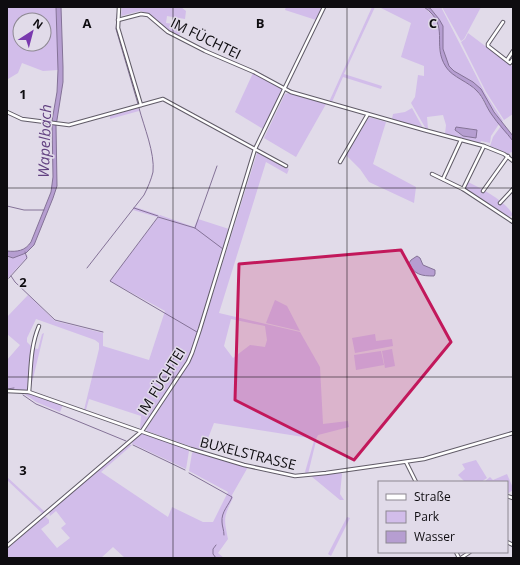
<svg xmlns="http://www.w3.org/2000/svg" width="520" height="565" font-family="'Open Sans',sans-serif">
	<rect width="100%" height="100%" fill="#e1dbe9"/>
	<!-- green -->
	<g fill="#d2bdea" fill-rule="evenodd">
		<path d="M7,7h49l2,63 -15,1 -21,-8 -4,10 -10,6 -1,-2zM20,20h24v24h-24z"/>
		<path d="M122,7h59l5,4 -1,8 -18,-3 -1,7 17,2 -4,11 -11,-5 -21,-18 -7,-2 -19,5z"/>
		<path d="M286,7h37l-7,13 -31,-10z"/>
		<path d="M372,7h3l-31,67 38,12 -1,3 -38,-12 -11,25h-3z"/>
		<path d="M379,7h45l10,10 4,7 2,7 -1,18 14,25 17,11 8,7 13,22 8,10 -8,12 -1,7 -9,-2 -1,2 -35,-9 1,-9 -3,-10 -16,2 1,12h-2l-15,-26 4,-6 3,-22 6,1v-10l-23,-9 10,-34zM456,127l18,2 -6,8 -9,-3 -4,-4z"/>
		<path d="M429,7h12l44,86 18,28 -1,1 -29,-40 -19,-11 -5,-5 -6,-17v-18l-7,-16z"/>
		<path d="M442,7h39l-17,32 -3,2z"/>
		<path d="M468,33l45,34v47l-9,6 -18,-28 -25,-50 4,-3z"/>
		<path d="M253,73l30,16 -20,40 -28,-17z"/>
		<path d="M289,93l37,11 -30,53 -32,-19 21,-44z"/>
		<path d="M138,107l1,4 -29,8v-3z"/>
		<path d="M412,108l11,20 -31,-9 1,-5 12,-2z"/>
		<path d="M369,117l17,5 -13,42 43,23 -2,16 -45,-21 -9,-13 -14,-14z"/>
		<path d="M501,126l12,15v12l-2,-1 -2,2 -19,-8 3,-9z"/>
		<path d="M258,152l31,17 -2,5 -21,-12 -47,151 81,19 20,35 3,57 25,-3 1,6 -31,8 -2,4 -102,-16 -11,28 -56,-20 -1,-2 35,-53 13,-22 63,-201zM231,319l34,7 2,14 -2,7 -15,-2 -17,13 -9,-12z"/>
		<path d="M468,182c14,7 38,19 45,33l-4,2 -43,-27 -1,-3z"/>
		<path d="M135,207l24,8 -2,2 -24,-7z"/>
		<path d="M160,215l34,12 4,-8 31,10 -38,124 -12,21 -37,55 -2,-1 1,-12 -52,-17 -3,11h-2l15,-61v-6l-4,-3 -59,-21 -9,19v4l4,4 -4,45 -20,-1v-30l13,-15 -13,-11v-17l21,-22 27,26 48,12v13l46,14 16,-49 -55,-30z"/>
		<path d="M24,254l4,2 -21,23v-23l4,2z"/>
		<path d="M275,300l12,6 13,25 -34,-8z"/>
		<path d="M44,333l-14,58 3,-43 5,1 4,-15z"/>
		<path d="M375,334l1,7 16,-2 1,7 -38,7 -3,-15z"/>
		<path d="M392,349l3,17 -10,2 -3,-17z"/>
		<path d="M381,351l3,14 -28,5 -2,-15z"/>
		<path d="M23,393h5l35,12 -3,7 -24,-10z"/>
		<path d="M141,434h3l44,15 1,2 -3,18 -55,-26z"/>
		<path d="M314,441h2l-8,33h-2l-1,-2z"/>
		<path d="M129,444l3,1 -31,27 67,45 4,-10 31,15h10l15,-30 -39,-21 3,-18 2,-2 54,16 -16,28 1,3c-10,20 -9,20 -5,41l-10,14 6,5h-99l-12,-11 -12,11h-94v-9l38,-33 4,4v3l-8,6 16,19 13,-10 -9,-10 5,-4 -10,-13 -6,5 -1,-4z"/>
		<path d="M476,460l11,18 -6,4h-16l-7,-7 7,-6 -3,-5z"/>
		<path d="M341,473l1,1 -2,20 4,6h-4l-29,-24z"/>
		<path d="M507,474l6,14v2l-6,4v-12h-23l6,-5 3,3z"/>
		<path d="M7,477l38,35 -2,2 -36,-34z"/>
		<path d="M347,517l3,1 -19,38 -3,-2z"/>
	</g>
	<!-- water -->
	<g fill="#b69ed1" stroke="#847297">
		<path d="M56,7h5l2,60v15l-7,44 1,60 -4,12 -19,47 -8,8 -13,5 -6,-2v-5c10,1 18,0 24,-9l20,-50 2,-15 -1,-56 5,-29 1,-22z"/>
		<path d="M424,7l6,1 9,11 4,7v23l6,17 5,5 19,11 8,7 13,23 19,24v5c-7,-9 -15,-17 -21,-26 -6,-8 -8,-17 -15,-24 -8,-9 -25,-14 -31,-24 -15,-23 5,-41 -22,-60z"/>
		<path d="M456,127l21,3 -1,8 -13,-2 -8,-6z"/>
		<path d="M417,256l3,2 3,7 12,5v4l-1,2c-12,0 -20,-1 -25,-13l2,-3z"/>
	</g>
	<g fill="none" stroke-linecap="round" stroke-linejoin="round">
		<!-- stream -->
		<g stroke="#847297" stroke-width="1">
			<path d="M118,7l-2,22 22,75"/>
			<path d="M7,206l17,4h20"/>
			<path d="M134,208l24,8"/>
			<path d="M195,228l22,-62"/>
			<path d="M87,268l57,-73c4,-8 7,-15 9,-23 2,-19 -9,-45 -14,-64"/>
			<path d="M11,276l4,6 40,38 48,12"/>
			<path d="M9,278l18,-20 -2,-6"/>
			<path d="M7,280l1,-1"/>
			<path d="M197,332l-87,-51 48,-64 37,11 28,21"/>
			<path d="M7,389l7,-1"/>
			<path d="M23,395l13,9 90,37"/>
			<path d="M133,445l52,25"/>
			<path d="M189,473l43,24c-3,8 -11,15 -10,25 0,4 2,8 2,13"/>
			<path d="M216,545l-3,4v5l3,4"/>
		</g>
		<defs>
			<g id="street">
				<path d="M119,7l-1,21 23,77"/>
				<path d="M118,20l23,-6 7,1 20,17 37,19 49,21 37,20 133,38 60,16 20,8 9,7"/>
				<path d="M503,22l-15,22v2l22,17 3,-4"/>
				<path d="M507,60l6,-9"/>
				<path d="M7,112l15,7 47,6 94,-26 123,67"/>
				<path d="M340,162l28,-48"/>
				<path d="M432,174l31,15 50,33"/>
				<path d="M443,179l18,-39"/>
				<path d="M463,189l21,-43"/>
				<path d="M483,191l25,-35"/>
				<path d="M500,203l13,-14"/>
				<path d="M7,391l22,1 162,57 53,16 51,11 31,-3 98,-14 89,-26"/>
				<path d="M29,392c2,-22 1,-45 10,-66"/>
				<path d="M406,462l10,20"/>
				<path d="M507,496l6,2"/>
				<path d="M507,542l6,3"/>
				<path d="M7,546l135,-115 46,-69 4,-9 8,-24 55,-180 69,-142"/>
				<path d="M456,552l3,6"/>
				<path d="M461,558l9,-6"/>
			</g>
		</defs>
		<!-- street casing -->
		<use href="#street" stroke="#605b67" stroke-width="4.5"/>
		<!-- street -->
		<use href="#street" stroke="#fff" stroke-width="2.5"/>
	</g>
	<!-- marked area -->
	<path fill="#c2185b" fill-opacity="0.2" stroke="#c2185b" stroke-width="3" stroke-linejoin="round" d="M401,250l50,92 -97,118 -119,-60 4,-136z"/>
	<!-- grid -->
	<path fill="none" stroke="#0e0c10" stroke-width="1" stroke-opacity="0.55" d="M173,7v551M347,7v551M7,188h506M7,377h506"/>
	<g text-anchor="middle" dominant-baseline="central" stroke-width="3" stroke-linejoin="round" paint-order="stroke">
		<!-- street labels -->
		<g font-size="14" fill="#0e0c10" stroke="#e1dbe9">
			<text transform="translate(206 38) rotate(26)">IM FÜCHTEI</text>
			<text transform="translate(161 381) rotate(-58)">IM FÜCHTEI</text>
			<text transform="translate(248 453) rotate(14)">BUXELSTRASSE</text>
		</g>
		<!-- water labels -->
		<g font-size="15" font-style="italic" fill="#624181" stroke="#e1dbe9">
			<text transform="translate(44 141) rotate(-88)">Wapelbach</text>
		</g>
	</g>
	<g font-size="13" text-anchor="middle" font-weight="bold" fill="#0e0c10" stroke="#e1dbe9" stroke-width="3" stroke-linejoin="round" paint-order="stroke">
		<text x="87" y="28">A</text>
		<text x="260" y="28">B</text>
		<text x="433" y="28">C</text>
		<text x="23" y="99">1</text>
		<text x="23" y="287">2</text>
		<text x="23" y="475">3</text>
	</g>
	<!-- border -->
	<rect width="520" height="565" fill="none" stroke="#0e0c10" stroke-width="16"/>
	<!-- legend -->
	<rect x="378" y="481" width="130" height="72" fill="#e1dbe9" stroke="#8d8892"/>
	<rect x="386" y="494" width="20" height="6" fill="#ffffff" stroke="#8d8892"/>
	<text x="414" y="501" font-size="12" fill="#0e0c10">Straße</text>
	<rect x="386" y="511" width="20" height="12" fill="#d2bdea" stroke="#8d8892"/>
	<text x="414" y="521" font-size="12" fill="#0e0c10">Park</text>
	<rect x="386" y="531" width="20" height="12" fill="#b69ed1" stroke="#8d8892"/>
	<text x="414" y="541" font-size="12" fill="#0e0c10">Wasser</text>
	<!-- north arrow -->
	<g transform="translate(32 32) rotate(36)"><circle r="19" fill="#e1dbe9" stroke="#8d8892"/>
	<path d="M0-3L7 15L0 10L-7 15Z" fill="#7939ae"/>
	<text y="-6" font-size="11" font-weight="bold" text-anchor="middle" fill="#0e0c10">N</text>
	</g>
</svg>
